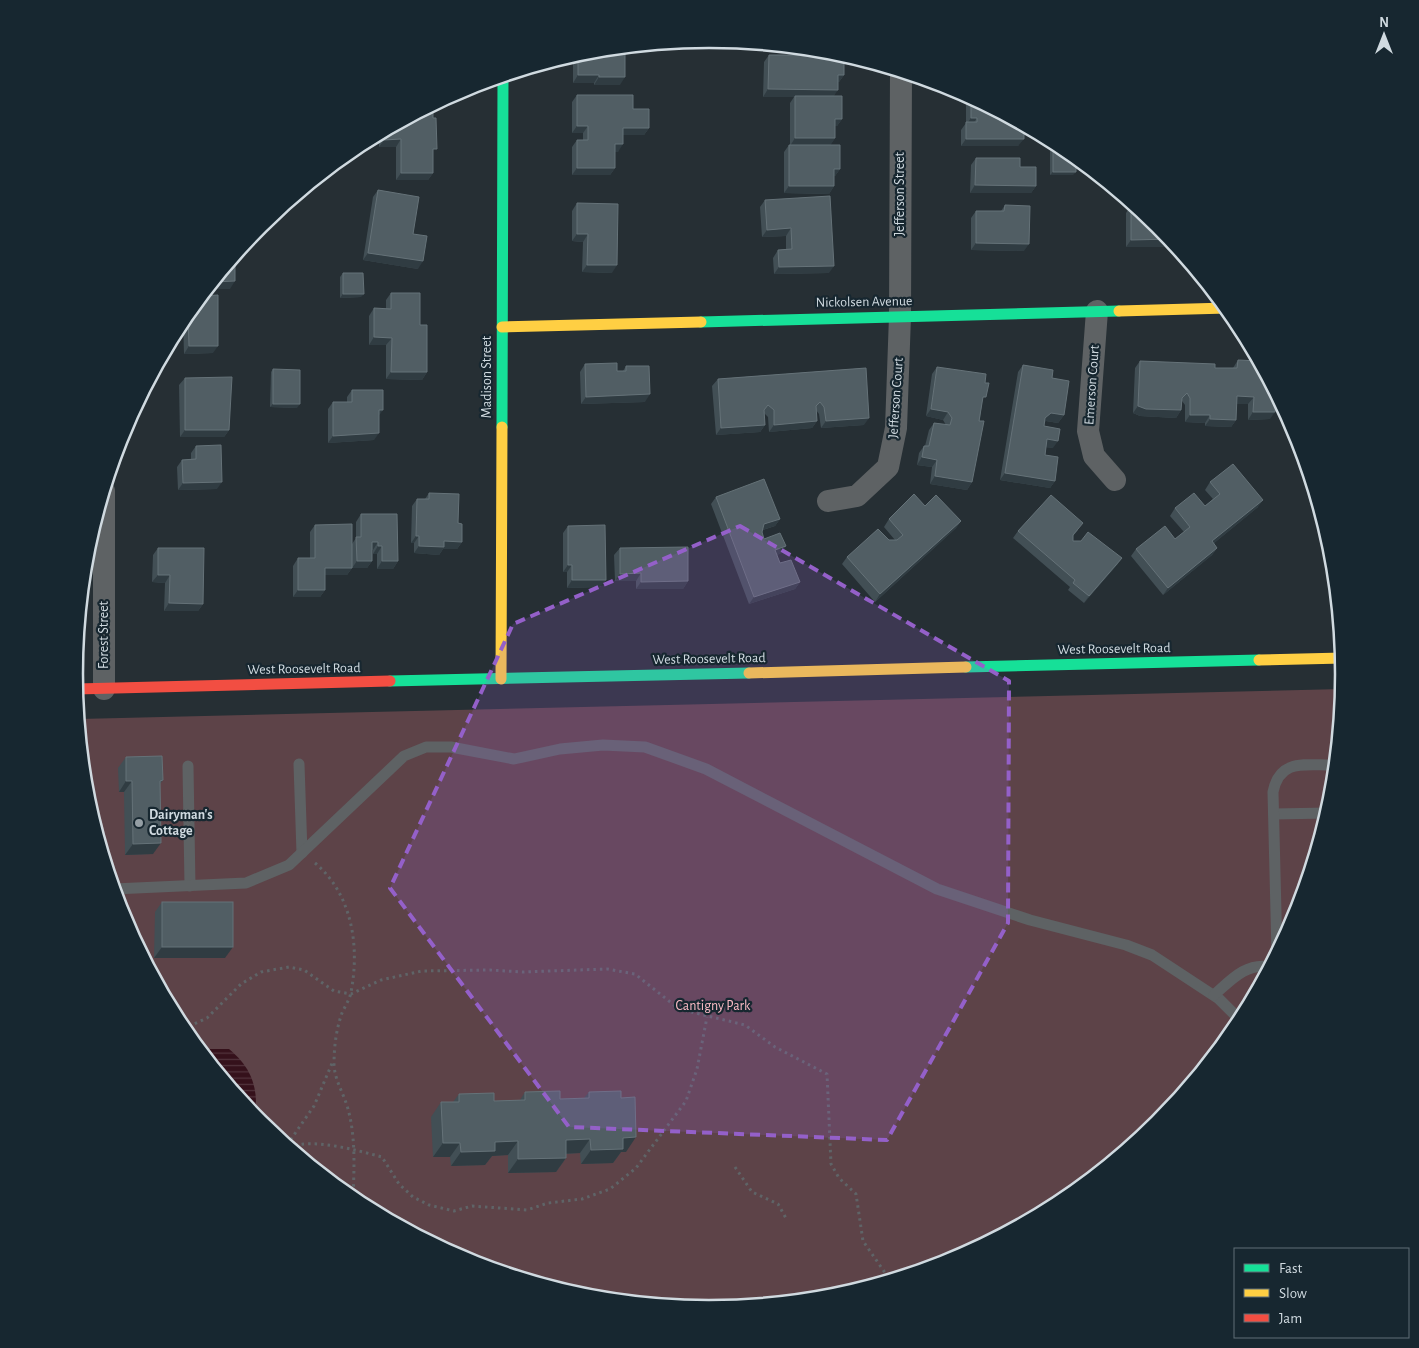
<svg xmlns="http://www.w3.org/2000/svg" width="1419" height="1348" font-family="'Alegreya Sans',sans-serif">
	<defs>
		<pattern id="water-rules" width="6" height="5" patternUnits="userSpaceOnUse" patternTransform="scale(1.25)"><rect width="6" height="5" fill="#35111b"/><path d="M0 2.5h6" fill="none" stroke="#51333c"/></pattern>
	</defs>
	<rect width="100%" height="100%" fill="#262f34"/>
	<!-- green -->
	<path fill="#5d4348" d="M1343,689l-11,109 -36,119 -58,110 -80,96 -96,79 -110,59 -119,36 -124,12 -124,-12 -119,-36 -110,-59 -96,-79 -79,-96 -58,-110 -37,-119 -7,-79z"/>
	<!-- water -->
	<path fill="url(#water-rules)" d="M209,1049h20c18,15 27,31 27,55l-10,2 -46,-56z"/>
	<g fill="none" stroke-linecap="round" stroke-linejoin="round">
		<!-- path -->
		<g stroke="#5f6467" stroke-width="3" stroke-dasharray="2.5 4" stroke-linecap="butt">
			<path d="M315,863c37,31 45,83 36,129 -1,7 -6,14 -9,21 -6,17 -8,34 -8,52 1,16 10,29 14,44 8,29 6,61 5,91"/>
			<path d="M183,1029l24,-11 34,-34 20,-12 28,-5 15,3 30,21 17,3 30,-14 41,-9 68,-1 32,2 85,-3 28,5 44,35 66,16 30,22 52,27 4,90 8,14 17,16 7,47 25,36v4"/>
			<path d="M287,1145l27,-39 19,-45"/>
			<path d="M289,1147c24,-9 67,3 93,10l17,27 14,13 16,8 25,6 18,-5 55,4 21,-7 34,-4 28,-10 26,-21 50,-67 11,-32 10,-52"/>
			<path d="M735,1167l17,25 26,12 9,16"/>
		</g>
		<!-- lane -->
		<g stroke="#5e6264" stroke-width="11">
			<path d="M299,764l3,89"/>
			<path d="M188,766l2,120"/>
			<path d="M1274,814l54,-1"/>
			<path d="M114,889l132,-6 43,-18 115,-109 22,-9h25l63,12 46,-10 43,-4 42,2 61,22 231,120 93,31 96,25 26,10 67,44 22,22"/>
			<path d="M1277,954l-4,-162c7,-35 34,-26 63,-27"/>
			<path d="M1214,995c16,-14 32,-33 56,-28"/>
		</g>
		<!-- street -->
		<g stroke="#5e6264" stroke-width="22">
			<path d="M1097,311l-9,120 6,25 21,24"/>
			<path d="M828,501l29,-5 31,-29 8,-39 4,-112 1,-245"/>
			<path d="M104,689v-198"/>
		</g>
		<!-- fast -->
		<g stroke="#16e098" stroke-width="11">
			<path d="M701,322l418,-11"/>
			<path d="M502,427l1,-351"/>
			<path d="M966,667l293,-7"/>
			<path d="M390,681l359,-8"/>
		</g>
		<!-- slow -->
		<g stroke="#ffcf43" stroke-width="11">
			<path d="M1119,311l108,-3"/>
			<path d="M502,327l199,-5"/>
			<path d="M1259,660l84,-2"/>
			<path d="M749,673l217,-6"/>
			<path d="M501,679l1,-252"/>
		</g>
		<!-- jam -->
		<path stroke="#f24e42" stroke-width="11" d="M76,689l314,-8"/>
	</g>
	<!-- wall -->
	<g fill="#424f55">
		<path d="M797,47l37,4 10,24 -5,7h-1l-4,14 8,23 -5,7h-2v12l-5,7 10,24 -5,7h-1v10l-5,8 -45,-1v-41l5,-7h1v-42l4,-6h-31l1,-35 5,-7h25v-3z"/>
		<path d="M586,51l34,34h-26v-2h-21v-28z"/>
		<path d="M577,95l56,14 16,19 -5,7h-21l-5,17h-3v16l-5,7h-38v-28l5,-7h6v-7h-11v-31z"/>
		<path d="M967,95l62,33 -4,7h-1l-6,11h-57v-16l5,-7v-20l4,-6h-3z"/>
		<path d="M433,105v68l-5,7h-32v-33h-17v-13z"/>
		<path d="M1053,147l20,28h-23v-24z"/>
		<path d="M976,158l44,9 16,19 -5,7h-61l1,-28z"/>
		<path d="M378,190l35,44 5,35 -55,-9 10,-63z"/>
		<path d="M765,200l64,73 -55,1 -1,-16 5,-8h8v-14l-24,1 -2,-30z"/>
		<path d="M577,203l35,70 -30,-1 1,-30 -11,-1v-30z"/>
		<path d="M1005,205l19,46 -53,-1v-32l5,-7h25z"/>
		<path d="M1131,205l28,20 18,22h-51v-34z"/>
		<path d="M343,273l18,24 -21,1v-21z"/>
		<path d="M391,293l29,32 7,47 -5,8 -36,-1v-34h-17v-29l5,-8 12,1v-9z"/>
		<path d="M202,296l11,57 -29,1 -1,-35z"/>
		<path d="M1238,360l32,59 -22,1v-16h-12v16l-5,7 -26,-1v-3l-20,-1v-17l-3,-4 -1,9 -5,8 -36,-2 -7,-3 2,-45 5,-7 75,7h18z"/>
		<path d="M585,364l32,7h6l3,-5 19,36 -64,2 -1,-32z"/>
		<path d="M1023,365l29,13 12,37 -6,8 -12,-2 -2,1v4l9,22 -7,-1 -1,8 10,26 -5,7 -50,-8 18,-108z"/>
		<path d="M937,367l45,36 -10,79 -5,8 -37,-6 2,-17 -15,-2 2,-12 5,-7h1l4,-16 5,-7 12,2 -3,-5 -17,-4 6,-42z"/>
		<path d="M866,368l-2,57 -43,3 -2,-14 -3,-4 1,11 -5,7 -43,4 -1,-15 -4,-4 1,12 -5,7 -44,3 -4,-49 6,-7z"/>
		<path d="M273,369l24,39 -27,-1 1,-35z"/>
		<path d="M185,378l44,52 -5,7h-44l-1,-52z"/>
		<path d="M352,390l27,26 -5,24 -46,3v-34l5,-7h14v-5z"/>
		<path d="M196,446l21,43 -39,1 -1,-23 5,-7 9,-1v-6z"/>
		<path d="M1210,482l48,25 -44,36 3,5 -5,7 -49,40 -32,-39 5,-7 39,-10 9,-7 -14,-16 5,-8 30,-2 8,-7 -8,-9z"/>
		<path d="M429,493l29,30 4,19 -5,7h-14l-4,6 -25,-2v-10h-3l1,-37 5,-7h8z"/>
		<path d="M716,497l64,22 -5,7 -12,4 -1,2 2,7 22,7 -5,7 -4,2 3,8 20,19 -5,7 -46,15 -38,-100z"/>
		<path d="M925,506l36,15 -5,7 -81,74 -33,-38 5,-7 42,-17h6l-11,-13 5,-8z"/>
		<path d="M361,514l37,47 -5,8h-16v-15h-4v-4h-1v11l-5,7h-15l-5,7h-22v15l-5,7h-27v-31l5,-8h12v-26l5,-7 37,19 4,-6v-16z"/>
		<path d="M568,526l38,54 -6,7 -33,1v-16h-4v-39z"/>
		<path d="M1078,530l-5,6v5l49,17 -5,7 -33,38 -16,-13 2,-3 -57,-49 5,-7z"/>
		<path d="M158,548l45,56 -5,7h-34l1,-28 -13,-1 1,-27z"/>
		<path d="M620,548l68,33 -5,8h-47v-8h-21l-1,-26z"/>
		<path d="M126,757l37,23 -3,4 -7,70 -28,1 -1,-63h-5l-1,-24z"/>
		<path d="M162,902l63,56h-71l1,-46z"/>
		<path d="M525,1092l35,7 24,-1 5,-6 37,60h-5l-8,11 -32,1 -1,-11 -14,1v4l-10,14 -48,1v-18l-16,1 -7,9 -34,1 -1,-9h-17l-2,-40 10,-15h12l6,-8 35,7 26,-1z"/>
	</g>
	<!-- shaded-wall -->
	<g fill="#303c42">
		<path d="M578,75h21l-5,8h-21z"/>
		<path d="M838,75h6l-5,7h-6z"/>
		<path d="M599,77h26l-5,8h-26z"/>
		<path d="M768,89l70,1 -5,7 -38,-1 -1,1h-31z"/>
		<path d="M971,118h6l-5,7h-6z"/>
		<path d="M835,119h7l-5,7h-7z"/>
		<path d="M577,126h11l-5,7h-11z"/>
		<path d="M623,128h26l-5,7h-26z"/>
		<path d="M1024,128h5l-4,7h-7z"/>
		<path d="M795,138h40l-5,8h-40z"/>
		<path d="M401,139l-5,8h-17l5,-7z"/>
		<path d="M966,139h58l-6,7h-57z"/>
		<path d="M615,144h8l-5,8h-8z"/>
		<path d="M577,168h38l-5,7h-38z"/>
		<path d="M834,169h6l-5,7h-6z"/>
		<path d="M1053,172h23l-3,3h-23z"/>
		<path d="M401,173h32l-5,7h-32z"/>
		<path d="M975,185l61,1 -5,7h-61z"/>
		<path d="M789,186h45l-5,8 -45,-1z"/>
		<path d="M791,228l-5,8 -24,1 5,-7z"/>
		<path d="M577,234h11l-5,8 -11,-1z"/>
		<path d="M1171,239l6,8h-51l5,-7z"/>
		<path d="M976,243l53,1 -5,7 -53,-1z"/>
		<path d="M368,253l55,8 -5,8 -55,-9z"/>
		<path d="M587,265h30l-5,8 -30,-1z"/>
		<path d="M834,266l-5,7 -55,1 5,-7z"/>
		<path d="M235,281l-5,8h-22l6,-7z"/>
		<path d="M343,294h21l-3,3 -21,1z"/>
		<path d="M374,337l18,1 -6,7h-17z"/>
		<path d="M189,346h29l-5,7 -29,1z"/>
		<path d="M391,372h36l-5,8 -36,-1z"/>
		<path d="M650,394l-5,8 -64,2 5,-7z"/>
		<path d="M1237,396l17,1 -6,7h-16z"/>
		<path d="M273,404h27l-3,4 -27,-1z"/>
		<path d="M1138,406l43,4 -5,8 -36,-2 -7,-3z"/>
		<path d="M931,409l17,3 -5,8 -17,-4z"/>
		<path d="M379,410h4l-5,7z"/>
		<path d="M1253,412h22l-5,7 -22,1z"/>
		<path d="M1051,413l13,2 -6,8 -12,-2 -6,5 5,-8z"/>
		<path d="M1190,415h20l-5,8 -20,-1z"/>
		<path d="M869,418l-5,7 -43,3 5,-7z"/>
		<path d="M1210,419l26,1 -5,7 -26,-1z"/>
		<path d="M817,421l-5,7 -43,4 5,-7z"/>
		<path d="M765,425l-5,7 -44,3 5,-7z"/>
		<path d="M185,430h44l-5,7h-44z"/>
		<path d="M379,433l-5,7 -46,3 5,-7z"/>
		<path d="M1047,439l11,2 -5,7 -11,-1z"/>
		<path d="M922,457l15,3 -5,7 -15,-2z"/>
		<path d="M1005,473l50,8 -5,7 -50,-8z"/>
		<path d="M935,476l37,6 -5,8 -37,-6z"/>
		<path d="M222,482l-5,7 -39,1 5,-7z"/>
		<path d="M1263,500l-5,7 -51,42 5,-8z"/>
		<path d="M780,519l-5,7 -16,5 5,-7z"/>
		<path d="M961,521l-5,7 -81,74 5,-8z"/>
		<path d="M416,536h3l-5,7h-3z"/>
		<path d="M444,541l18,1 -5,7h-14l-4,6 -25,-2 5,-7z"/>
		<path d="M372,542h6l-5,8h-6z"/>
		<path d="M378,546h4l-5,8h-4z"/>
		<path d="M786,546l-5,7 -11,5 5,-8z"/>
		<path d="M1217,548l-5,7 -49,40 5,-7z"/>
		<path d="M1122,558l-5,7 -33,38 5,-7z"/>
		<path d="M357,561h15l-5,7h-15z"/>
		<path d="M382,561h16l-5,8h-16z"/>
		<path d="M568,565h4l-5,7h-4z"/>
		<path d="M325,568h27l-5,7h-27z"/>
		<path d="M641,573l-5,8h-21l5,-7z"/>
		<path d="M158,575h12l-5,8 -13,-1z"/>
		<path d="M572,580h34l-6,7 -33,1z"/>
		<path d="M688,581l-5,8h-47l5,-7z"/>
		<path d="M800,582l-5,7 -46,15 5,-7z"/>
		<path d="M298,590h27l-5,7h-27z"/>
		<path d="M169,603l34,1 -5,7h-34z"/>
		<path d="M126,781h6l-8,11h-5z"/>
		<path d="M161,843l-8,11 -28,1 8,-11z"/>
		<path d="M162,947h71l-8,11h-71z"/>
		<path d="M636,1137l-10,15h-5l-8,11 -32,1 10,-14 32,-12z"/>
		<path d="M590,1139l-10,14 -24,1 10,-14z"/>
		<path d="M518,1141l-10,14 -16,1 -7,9 -34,1 10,-14 34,-10z"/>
		<path d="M443,1143h17l-10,14h-17z"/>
		<path d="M566,1158l-10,14 -48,1 10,-14z"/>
	</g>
	<!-- building -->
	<g fill="#515e64" stroke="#657278">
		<path d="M625,47v30h-26v-2h-21v-22l8,-2z"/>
		<path d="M799,48l35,3 10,3v21h-6v15l-70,-1 1,-34h30z"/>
		<path d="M577,95h56v14h16v19h-26v16h-8v24h-38v-28h11v-14h-11z"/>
		<path d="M795,96h47v23h-7v19h-40z"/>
		<path d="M971,97l58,31h-5v11h-58v-17h11v-4h-6z"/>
		<path d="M433,105v13h3l1,31h-4v24h-32v-34l-17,1v-9z"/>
		<path d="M789,145h51v24h-6v17h-45z"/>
		<path d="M1053,147h11l12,10v15h-23z"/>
		<path d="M976,158h44v9h16v19l-61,-1z"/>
		<path d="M378,190l41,7 -6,37 14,2 -4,25 -55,-8z"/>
		<path d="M830,196l4,70 -55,1 -1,-17 14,-1 -1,-21 -24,2 -2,-30z"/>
		<path d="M577,203l41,1 -1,61h-30l1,-31h-11z"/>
		<path d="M1005,205l25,1 -1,38 -53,-1v-32h28z"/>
		<path d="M1131,205h4l24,20 12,14 -40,1z"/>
		<path d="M235,256v25l-21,1z"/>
		<path d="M343,273h20l1,21h-21z"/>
		<path d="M391,293h29v32h7v47h-36l1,-34 -18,-1v-29l17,1z"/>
		<path d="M218,295v51h-29l-1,-34 14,-16z"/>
		<path d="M1238,360l21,1 18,33 -2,18h-22l1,-15 -17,-1 -1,24 -26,-1v-4h-20v-17l-3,-5 -5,5 -1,12 -35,-1 -8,-3 2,-45 75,3v4h22z"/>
		<path d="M617,363v8h9v-5h23l1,28 -64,3 -1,-33z"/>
		<path d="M1023,365l30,5 -1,8 17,3 -5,34 -13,-2 -6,5 -1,8 16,3 -2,12 -11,-2 -2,16 13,2 -3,24 -50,-8z"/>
		<path d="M937,367l49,7 -1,9h4l-3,14h-3l-4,24h5l-12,61 -37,-6 2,-16 -15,-3 2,-11h5l5,-23 16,2 2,-7 -4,-6 -17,-3z"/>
		<path d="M866,368l3,50 -43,3 -2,-14 -4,-5 -4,4 1,15 -43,4v-15l-6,-5 -4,5 1,15 -44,3 -3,-49z"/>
		<path d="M273,369l27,1v34h-27z"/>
		<path d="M232,377l-3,53h-44v-52z"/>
		<path d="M352,390h31v20h-4v23l-46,3v-34h19z"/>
		<path d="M221,445l1,37 -39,1 -1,-23 14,-1v-13z"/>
		<path d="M1233,464l30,36 -51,41 5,7 -49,40 -32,-39 29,-23 10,13 15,-12 -15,-19 19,-15 11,13 15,-12 -10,-12z"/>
		<path d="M764,479l16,40 -16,5 -2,8 2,7 16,-6 6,13 -11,4 5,13 11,-3 9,22 -46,15 -38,-100z"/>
		<path d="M429,493l30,1 -1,29 4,1v18l-18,-1v6l-25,-1v-10h-3l1,-37h12z"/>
		<path d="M914,494l11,12 11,-11 25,26 -81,73 -33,-37 31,-28 11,11h8l6,-5 -14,-16z"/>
		<path d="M1051,495l32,28 -10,12v6h8l7,-9 34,26 -33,38 -16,-13 2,-3 -57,-49z"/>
		<path d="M361,514h36l1,47h-16v-15h-4v-4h-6v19h-15l-1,-24h5z"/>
		<path d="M352,524v44h-27v22h-27v-32h17v-33z"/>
		<path d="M605,525l1,55h-34v-15h-4v-39z"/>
		<path d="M688,547v34l-47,1v-9l-21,1v-26z"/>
		<path d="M158,548h46l-1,56 -34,-1 1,-28h-12z"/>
		<path d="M162,756l1,24 -3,1 1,62 -28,1 -1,-63h-6v-24z"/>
		<rect x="162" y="902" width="71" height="45"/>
		<path d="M560,1091v8l29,-1v-6l32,-1v7l14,-1 1,40 -13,1v11l-32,1 -1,-11 -24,1v18l-48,1v-18l-23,1v9l-34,1 -1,-9h-17l-2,-41h18v-8l35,-1v8l31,-1v-8z"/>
	</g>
	<!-- marked area -->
	<path fill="#9460c9" fill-opacity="0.2" stroke="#9460c9" stroke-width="4" stroke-dasharray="10 6" stroke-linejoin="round" d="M740,526l269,155 -1,242 -121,217 -318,-13 -179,-239 123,-264z"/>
	<!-- markers -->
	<circle fill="#949ea4" stroke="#172730" stroke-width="2" cx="139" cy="823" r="5"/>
	<g text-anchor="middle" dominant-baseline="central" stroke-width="4.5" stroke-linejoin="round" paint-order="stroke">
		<!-- street labels -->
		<g font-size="14" fill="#d0dae0" stroke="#172730">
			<text transform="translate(900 194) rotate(-90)">Jefferson Street</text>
			<text transform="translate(864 302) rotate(-1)">Nickolsen Avenue</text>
			<text transform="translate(487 377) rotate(-90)">Madison Street</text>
			<text transform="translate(1092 385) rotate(-86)">Emerson Court</text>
			<text transform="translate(896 398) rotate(-86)">Jefferson Court</text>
			<text transform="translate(104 635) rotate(-90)">Forest Street</text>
			<text transform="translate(1114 649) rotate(-1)">West Roosevelt Road</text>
			<text transform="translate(709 659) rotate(-1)">West Roosevelt Road</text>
			<text transform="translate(304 669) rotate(-1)">West Roosevelt Road</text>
		</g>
		<!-- poi labels -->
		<g font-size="14" font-weight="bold" fill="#d0dae0" stroke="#172730" text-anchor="start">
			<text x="149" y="815">Dairyman's<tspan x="149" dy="16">Cottage</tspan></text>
		</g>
		<!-- park labels -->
		<g font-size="14" fill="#fcbbc5" stroke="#172730">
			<text x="713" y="1006">Cantigny Park</text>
		</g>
	</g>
	<!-- crop -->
	<path d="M0 0H1419V1348H0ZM83 674a626 626 0 1 1 1252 0a626 626 0 1 1-1252 0Z" fill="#172730" fill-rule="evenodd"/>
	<path fill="none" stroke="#d0dae0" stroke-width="2.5" d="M83 674a626 626 0 1 1 1252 0a626 626 0 1 1-1252 0Z"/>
	<!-- legend -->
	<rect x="1234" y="1248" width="175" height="90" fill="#172730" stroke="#616f76"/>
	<rect x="1244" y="1264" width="25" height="8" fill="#16e098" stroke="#616f76"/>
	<text x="1279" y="1273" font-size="15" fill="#d0dae0">Fast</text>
	<rect x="1244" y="1289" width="25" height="8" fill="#ffcf43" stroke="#616f76"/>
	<text x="1279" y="1298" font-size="15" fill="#d0dae0">Slow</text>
	<rect x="1244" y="1314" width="25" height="8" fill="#f24e42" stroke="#616f76"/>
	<text x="1279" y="1323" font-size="15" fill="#d0dae0">Jam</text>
	<!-- north arrow -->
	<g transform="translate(1384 35)" stroke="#172730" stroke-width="4" paint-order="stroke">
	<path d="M0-4L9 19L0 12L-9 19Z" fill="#d0dae0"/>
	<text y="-8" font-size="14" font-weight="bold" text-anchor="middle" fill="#d0dae0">N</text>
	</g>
</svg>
